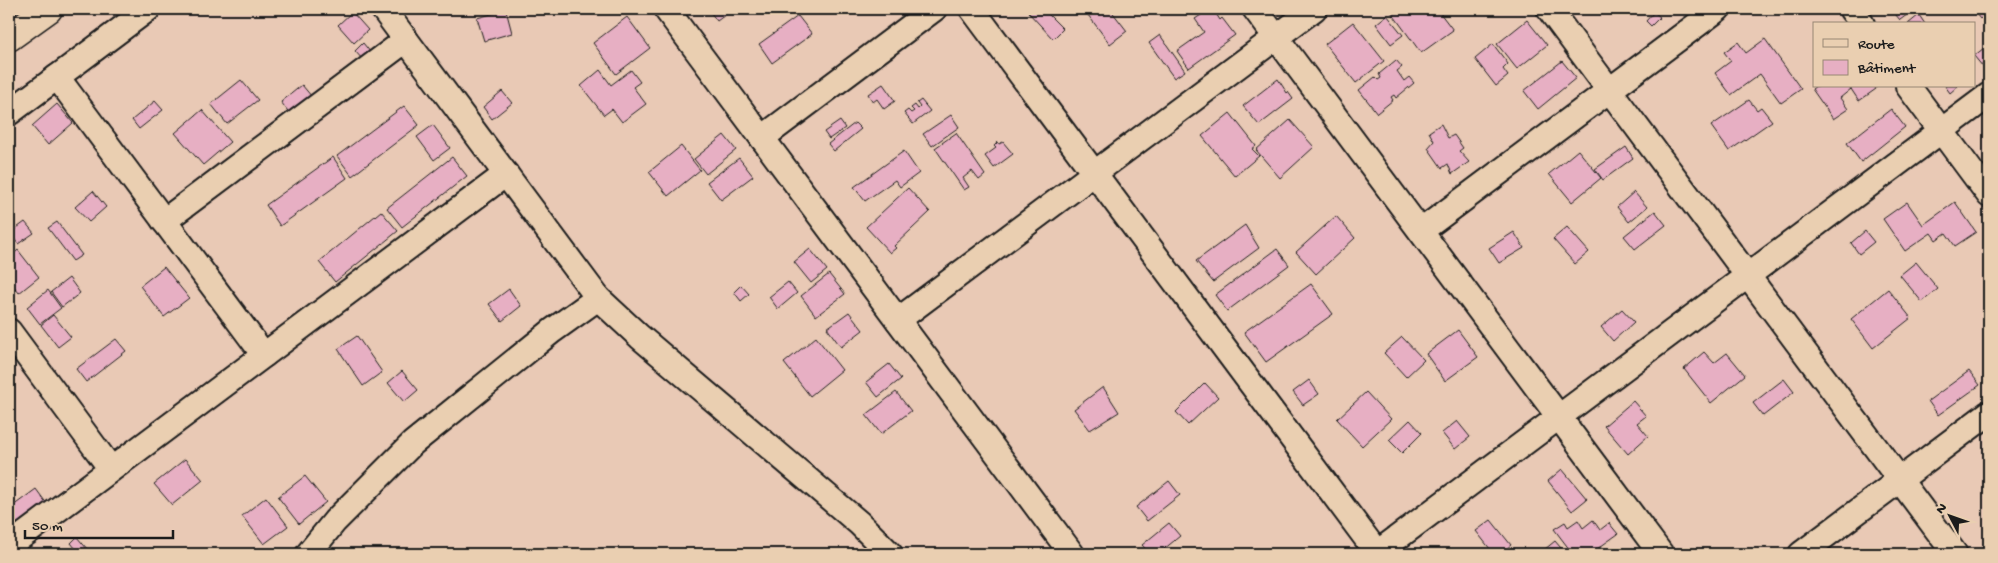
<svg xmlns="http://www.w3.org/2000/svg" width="1998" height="563" font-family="'Gochi Hand',sans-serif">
	<rect width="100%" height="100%" fill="#e9c9b5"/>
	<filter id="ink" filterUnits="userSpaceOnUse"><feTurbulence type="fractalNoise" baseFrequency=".02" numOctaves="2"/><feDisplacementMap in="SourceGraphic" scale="10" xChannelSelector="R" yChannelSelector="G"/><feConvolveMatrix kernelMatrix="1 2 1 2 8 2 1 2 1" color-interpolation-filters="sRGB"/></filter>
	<g filter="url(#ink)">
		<!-- building -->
		<g fill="#e7afc3" stroke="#1c1c1c">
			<path d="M708,9h25l-16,12z"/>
			<path d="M1032,9h11l20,20 -10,10 -25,-27z"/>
			<path d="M1095,9h15l17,22 -17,13 -22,-29z"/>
			<path d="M1210,9h3l7,11 2,-2 13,17 -46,33 -12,-17 27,-19 -9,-13z"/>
			<path d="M1389,9h48l16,21 -32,23z"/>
			<path d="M1891,9h24l-15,11z"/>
			<path d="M1972,9h17v2l-9,8z"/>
			<path d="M506,10l6,23 -28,8 -7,-23z"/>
			<path d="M352,12l16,18 -14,13 -16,-18z"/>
			<path d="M1654,12l6,5 -9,9 -5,-5z"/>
			<path d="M1387,15l16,20 -12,9 -15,-20z"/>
			<path d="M1919,15l6,9h-17z"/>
			<path d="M798,16l14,18 -40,29 -13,-19z"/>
			<path d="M627,17l23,31 -34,26 -23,-31z"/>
			<path d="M1527,20l20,25 -30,24 -20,-25z"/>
			<path d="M1353,22l31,39 -28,22 -31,-39z"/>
			<path d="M1160,35l25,36 -11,7 -25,-35z"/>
			<path d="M1765,39l36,50 -20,14 -21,-29 -29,21 -16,-22 16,-12 -7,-9 14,-10 8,11z"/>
			<path d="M363,43l8,10 -8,7 -8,-9z"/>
			<path d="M1493,44l15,20 -5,5 5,7 -12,10 -21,-27z"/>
			<path d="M1989,44v18l-6,5 -9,-11z"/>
			<path d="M1396,60l6,7 -5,4 7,10 5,-4 5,6 -18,15 -2,-3 -3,2 2,3 -16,13 -18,-23 16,-13 3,3 3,-2 -2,-4z"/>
			<path d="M1562,61l14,17 -38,31 -14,-18z"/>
			<path d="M600,70l11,15 20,-15 9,12 -7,5 13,17 -24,18 -10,-13 -8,6 -23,-29z"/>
			<path d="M1278,79l9,14 1,-1 5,7 -34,26 -16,-19z"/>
			<path d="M241,80l17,20 -31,24 -16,-20z"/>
			<path d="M883,84l12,17 -11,8 -7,-10 -4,3 -5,-8z"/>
			<path d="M302,85l10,12 -21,18 -10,-13z"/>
			<path d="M1816,86h58l2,3 -17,12 -8,-12 -11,9 8,11 -15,10 -21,-30z"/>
			<path d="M1945,86h13l-8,7z"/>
			<path d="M502,91l10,12 -20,16 -9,-12z"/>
			<path d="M921,100l9,11 -17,13 -9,-11 4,-3 3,3 3,-2 -3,-3 4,-3 3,4 2,-2 -3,-4z"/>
			<path d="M1749,100l8,10 4,-3 11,14 -43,30 -18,-25z"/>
			<path d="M155,101l8,9 -24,19 -7,-9z"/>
			<path d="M57,104l16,19 -25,22 -16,-19z"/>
			<path d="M404,106l15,19 -67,51 -15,-20z"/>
			<path d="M1891,109l14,18 -44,35 -14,-19z"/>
			<path d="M202,110l28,32 -27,23 -28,-32z"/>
			<path d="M1230,113l26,33 -4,3 7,7 -24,20 -33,-40z"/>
			<path d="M951,115l8,12 -27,19 -9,-12z"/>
			<path d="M1290,120l24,27 -34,31 -24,-28z"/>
			<path d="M840,121l5,7 -16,11 -5,-7z"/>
			<path d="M855,123l6,6 -27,22 -6,-7z"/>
			<path d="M1441,124l7,14 6,-3 9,13 -4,3 10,11 -17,12 -4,-10 -6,4 -14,-20 6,-7 -5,-9z"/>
			<path d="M433,125l17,23 -16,12 -17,-23z"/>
			<path d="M956,133l29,42 -6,5 -7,-9 -9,7 6,9 -5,3 -29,-42z"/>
			<path d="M724,135l12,15 -30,24 -12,-15z"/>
			<path d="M998,142l1,2 4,-2 10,12 -19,14 -9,-12 11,-8 -2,-2z"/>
			<path d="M681,146l19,24 -32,26 -19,-24z"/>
			<path d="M1626,147l7,11 -30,22 -8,-11z"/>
			<path d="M1578,150l23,28 -29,24 -23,-28z"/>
			<path d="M904,151l15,22 -19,14 -5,-7 -30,21 -11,-14z"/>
			<path d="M333,157l14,21 -67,48 -14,-21z"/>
			<path d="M452,157l15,19 -65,51 -15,-19z"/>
			<path d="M739,158l14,18 -32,24 -14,-18z"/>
			<path d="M908,188l22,24 -36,34 2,2 -6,5 -24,-26z"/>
			<path d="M93,191l13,16 -17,15 -14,-15z"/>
			<path d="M1634,192l13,15 -18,15 -12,-15z"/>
			<path d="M1907,202l16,23 32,-23 21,30 -21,14 -9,-13 -10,7 -5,-7 -26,18 -22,-32z"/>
			<path d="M381,211l17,20 -63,51 -16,-20z"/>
			<path d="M1655,211l11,14 -31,24 -11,-13z"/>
			<path d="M1336,216l19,22 -39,36 -20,-22z"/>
			<path d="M25,222l9,11 -16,11 -8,-11z"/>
			<path d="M57,222l25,33 -9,6 -25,-33z"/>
			<path d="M1245,225l14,23 -46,34 -17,-21z"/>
			<path d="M1567,227l22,25 -14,12 -22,-25z"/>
			<path d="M1865,231l9,11 -15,12 -8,-11z"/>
			<path d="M1514,232l10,16 -25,15 -10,-15z"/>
			<path d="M810,249l17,21 -16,13 -17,-21z"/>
			<path d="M1277,249l12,16 -62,46 -12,-16z"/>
			<path d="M18,250l21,27 -20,16 -10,-13v-22z"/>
			<path d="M1916,262l22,27 -16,13 -22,-27z"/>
			<path d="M164,267l25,31 -25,19 -24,-31z"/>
			<path d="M829,274l16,20 -29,22 -15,-20z"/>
			<path d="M69,278l11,15 -18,14 -11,-15z"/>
			<path d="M788,282l9,11 -19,16 -9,-12z"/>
			<path d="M1311,284l22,30 -67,48 -22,-30z"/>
			<path d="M741,285l8,9 -8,7 -7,-9z"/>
			<path d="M509,289l12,17 -19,15 -13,-17z"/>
			<path d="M1888,289l23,29 -38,30 -22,-29z"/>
			<path d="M48,290l13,18 -21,16 -13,-17z"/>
			<path d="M1622,309l12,13 -21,19 -12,-14z"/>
			<path d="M849,312l14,18 -22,17 -14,-19z"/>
			<path d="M53,315l18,22 -13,10 -17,-22z"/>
			<path d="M1458,330l20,27 -33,24 -19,-27z"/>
			<path d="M357,336l25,36 -19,14 -25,-37z"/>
			<path d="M816,337l26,33 -32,26 -26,-33z"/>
			<path d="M1402,337l22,23 -18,17 -22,-24z"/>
			<path d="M116,339l10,12 -40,31 -10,-13z"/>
			<path d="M1704,352l10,11 13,-10 18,22 -34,28 -27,-34z"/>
			<path d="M889,364l12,15 -23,18 -12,-15z"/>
			<path d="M402,371l16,19 -14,12 -16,-19z"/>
			<path d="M1969,371l11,14 -42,30 -10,-14z"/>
			<path d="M1784,379l10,13 -31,24 -10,-13z"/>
			<path d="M1309,380l10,14 -16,11 -10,-13z"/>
			<path d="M1205,383l13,14 -30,28 -12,-13z"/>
			<path d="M1103,387l16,25 -29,18 -16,-21z"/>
			<path d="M896,392l15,19 -30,23 -15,-19z"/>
			<path d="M1366,392l25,27 -29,27 -25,-27z"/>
			<path d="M1633,401l13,15 -9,7 11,13 -20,18 -24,-28z"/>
			<path d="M1410,420l12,13 -20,20 -13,-13z"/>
			<path d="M1457,421l13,16 -15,12 -13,-16z"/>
			<path d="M185,459l18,21 -31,25 -18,-21z"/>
			<path d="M1562,469l25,30 -15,12 -24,-30z"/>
			<path d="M305,476l21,26 -27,22 -21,-27z"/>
			<path d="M1169,481l11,14 -33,26 -11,-14z"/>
			<path d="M36,489l11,15 -31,22 -7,-9v-8z"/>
			<path d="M266,497l22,29 -24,18 -22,-28z"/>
			<path d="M1491,520l20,25 -11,9h-6l-18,-23z"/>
			<path d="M1578,520l5,8 10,-8 7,10 9,-7 9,11 -28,20h-17l-19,-25 11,-7 3,5z"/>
			<path d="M1169,523l11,13 -22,18h-8l-8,-9z"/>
			<path d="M77,537l11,13 -5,4h-3l-9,-11z"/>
			<path d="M1555,541l11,13h-27z"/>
		</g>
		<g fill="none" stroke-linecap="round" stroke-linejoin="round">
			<defs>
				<g id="street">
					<path d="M383,9l215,289 42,39 219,186 31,31"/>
					<path d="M666,9l406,545"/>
					<path d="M972,9l406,545"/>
					<path d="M1255,9l406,545"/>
					<path d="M1549,9l406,545"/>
					<path d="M1851,9l11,15"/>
					<path d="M57,77l207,278"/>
					<path d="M1908,86l81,109"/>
					<path d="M9,113l139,-104"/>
					<path d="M762,138l172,-129"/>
					<path d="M164,221l242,-181"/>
					<path d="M1421,231l297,-222"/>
					<path d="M898,320l416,-311"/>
					<path d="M9,331l102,138"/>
					<path d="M9,546l497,-372"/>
					<path d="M1377,553l612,-458"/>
					<path d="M308,554l27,-33 78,-78 139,-112 46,-33"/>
					<path d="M1801,554l188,-141"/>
				</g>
				<path id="primary" d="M9,37l39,-28"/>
			</defs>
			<!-- street casing -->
			<use href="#street" stroke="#1c1c1c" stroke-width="28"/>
			<!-- primary casing -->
			<use href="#primary" stroke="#1c1c1c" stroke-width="31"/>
			<!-- street -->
			<use href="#street" stroke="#eacfb1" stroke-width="24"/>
			<!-- primary -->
			<use href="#primary" stroke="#eacfb1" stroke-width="28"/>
		</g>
	</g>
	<!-- margin -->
	<rect width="1998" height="563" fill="none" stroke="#eacfb1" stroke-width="30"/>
	<rect x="15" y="15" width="1968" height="533" fill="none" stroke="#1c1c1c" stroke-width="2" filter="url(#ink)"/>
	<!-- legend -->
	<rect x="1813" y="22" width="162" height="65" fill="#eacfb1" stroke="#988775"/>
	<rect x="1823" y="39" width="25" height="8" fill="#eacfb1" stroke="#988775"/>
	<text x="1858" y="48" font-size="15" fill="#1c1c1c">Route</text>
	<rect x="1823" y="60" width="25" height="15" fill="#e7afc3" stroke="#988775"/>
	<text x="1858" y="72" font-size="15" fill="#1c1c1c">Bâtiment</text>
	<!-- north arrow -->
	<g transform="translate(1950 516) rotate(311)" stroke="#eacfb1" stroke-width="4" paint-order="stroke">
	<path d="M0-4L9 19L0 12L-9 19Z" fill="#1c1c1c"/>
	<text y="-8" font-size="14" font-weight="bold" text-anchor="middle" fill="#1c1c1c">N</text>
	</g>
	<!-- scale -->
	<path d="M25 530v8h148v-8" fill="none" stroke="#1c1c1c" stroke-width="2.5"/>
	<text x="32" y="530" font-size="15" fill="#1c1c1c" stroke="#eacfb1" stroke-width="4" paint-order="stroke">50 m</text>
</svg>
